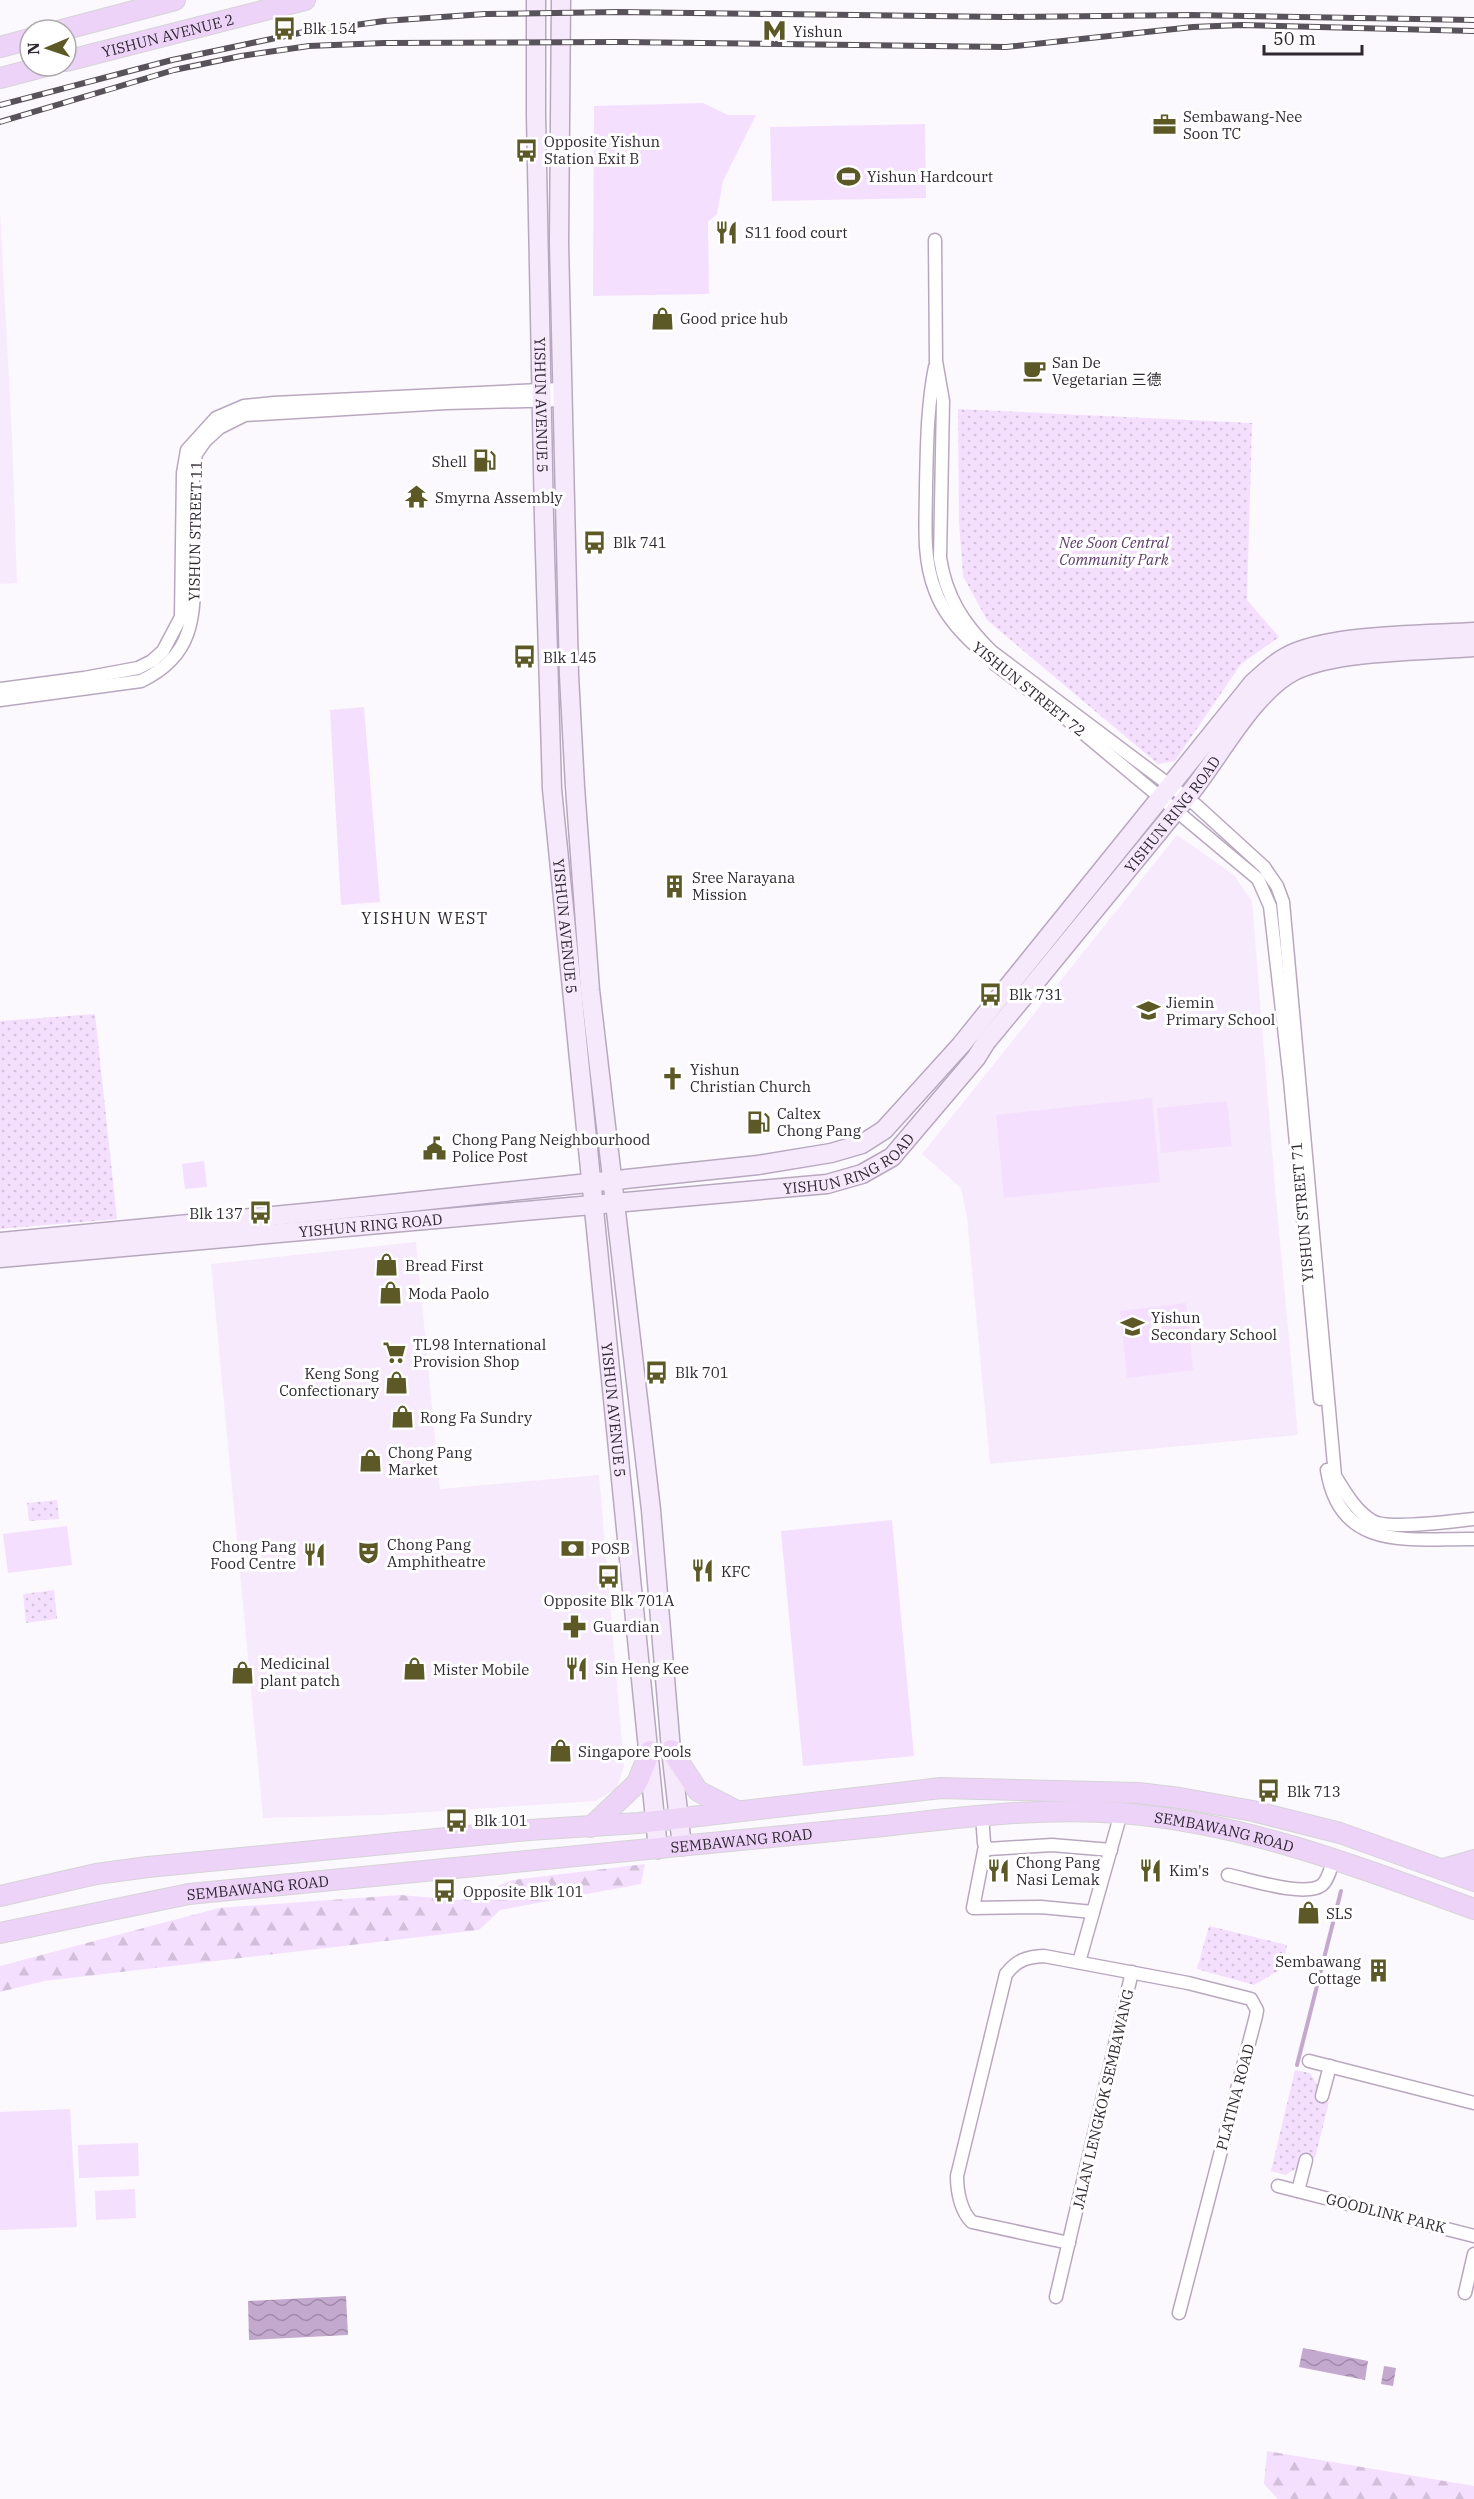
<svg xmlns="http://www.w3.org/2000/svg" width="1474" height="2499" font-family="'IBM Plex Serif','Noto Sans SC',serif">
	<defs>
		<pattern id="forest-firs" width="22" height="20" patternUnits="userSpaceOnUse" patternTransform="scale(1.5)"><rect width="22" height="20" fill="#f5dffe"/><path d="M5 1l3.5 6h-7zM16 11l3.5 6h-7z" fill="#d2bfda"/></pattern>
		<pattern id="park-dots" width="8" height="8" patternUnits="userSpaceOnUse" patternTransform="scale(1.5)"><rect width="8" height="8" fill="#f5dffe"/><path d="M2 2h.1M6 6h.1" fill="none" stroke="#d2bfda" stroke-width="1.8" stroke-linecap="round"/></pattern>
		<pattern id="water-waves" width="16" height="10" patternUnits="userSpaceOnUse" patternTransform="scale(1.5)"><rect width="16" height="10" fill="#c4a9cf"/><path d="M0 5q4-4 8 0t8 0" fill="none" stroke="#a08aa9"/></pattern>
	</defs>
	<rect width="100%" height="100%" fill="#fcf9fe"/>
	<!-- built -->
	<g fill="#f7eafc">
		<path d="M0,212l12,223 5,148 -17,1z"/>
		<path d="M1177,835l57,40 18,26 23,287 23,247 -308,29 -23,-247 -6,-29 -39,-34z"/>
		<path d="M416,1242l24,247 159,-14 25,291 -7,22 -21,13 -214,14 -119,3 -52,-554z"/>
	</g>
	<!-- green -->
	<g fill="#f5dffe">
		<path d="M703,103l25,12h28l-33,66 -6,33 -9,8 1,72 -116,2 1,-190z"/>
		<path d="M925,124l1,74 -154,3 -2,-74z"/>
		<path d="M364,707l16,195 -39,3 -11,-195z"/>
		<path d="M1152,1098l8,84 -156,16 -8,-83z"/>
		<path d="M1227,1101l5,45 -71,7 -4,-45z"/>
		<path d="M204,1161l3,26 -22,2 -3,-25z"/>
		<path d="M1186,1303l7,67 -66,8 -7,-67z"/>
		<path d="M892,1520l22,236 -111,10 -22,-235z"/>
		<path d="M67,1526l5,39 -64,8 -5,-39z"/>
		<path d="M70,2109l7,118 -77,3v-118z"/>
		<path d="M138,2143l1,33 -60,2 -1,-33z"/>
		<path d="M135,2189l1,29 -40,2 -1,-29z"/>
	</g>
	<!-- forest -->
	<g fill="url(#forest-firs)">
		<path d="M645,1864l-4,20 -141,26 -21,20 -435,51 -44,11v-26l219,-58 181,-13 60,5 53,-20z"/>
		<path d="M1267,2451l207,35v13h-196l-14,-15z"/>
	</g>
	<!-- park -->
	<g fill="url(#park-dots)">
		<path d="M958,409l294,14 -5,177 32,37 -38,27 -66,97 -17,3 -171,-144 -24,-44 -4,-54z"/>
		<path d="M95,1014l22,205 -117,10v-208z"/>
		<path d="M57,1500l2,19 -30,2 -2,-18z"/>
		<path d="M54,1590l3,29 -31,4 -3,-29z"/>
		<path d="M1209,1926l78,19 -4,23 -29,17 -57,-16z"/>
		<path d="M1295,2070l15,3 8,13 -3,12 14,4 -14,56 -14,-3 -4,13 -12,7 -14,-4z"/>
	</g>
	<!-- water -->
	<g fill="url(#water-waves)">
		<path d="M346,2296l2,39 -99,5 -1,-39z"/>
		<path d="M1303,2348l65,13 -3,19 -66,-13z"/>
		<path d="M1384,2366l12,2 -3,18 -12,-2z"/>
	</g>
	<g fill="none" stroke-linecap="round" stroke-linejoin="round">
		<!-- stream -->
		<path stroke="#c4a9cf" stroke-width="4" d="M1297,2065l44,-174"/>
		<defs>
			<g id="minor">
				<path d="M935,240l1,121 7,40 -3,157c6,39 23,65 51,93l205,154 68,62 13,19 6,16 52,574c10,16 20,34 36,44 15,11 81,1 103,-1"/>
				<path d="M935,367c-8,40 -8,79 -9,119 0,34 -4,71 9,104 8,23 25,42 43,58"/>
				<path d="M995,664l69,53 194,162 12,27 20,174 30,319"/>
				<path d="M0,689l84,-11 54,-10 14,-7 11,-10 18,-34 2,-144 4,-23 29,-32 28,-12 30,-3 288,-14"/>
				<path d="M0,700l141,-19c57,-27 53,-70 53,-125 -1,-27 -1,-55 -1,-83l3,-19 9,-13 14,-13 26,-13 201,-12 117,-3"/>
				<path d="M1327,1470c13,83 84,68 147,69"/>
				<path d="M982,1815l2,28 4,6 64,-4 59,5"/>
				<path d="M985,1846l-12,62 68,-1 52,5"/>
				<path d="M1228,1875c21,4 77,23 94,10 6,-5 9,-18 12,-26"/>
				<path d="M1079,1962l42,-149"/>
				<path d="M1309,2061l165,42"/>
				<path d="M1322,2096l8,-30"/>
				<path d="M1278,2186l196,50"/>
				<path d="M1298,2191l8,-31"/>
				<path d="M1069,2243l-97,-21c-11,-10 -15,-30 -15,-46l49,-202c11,-14 20,-17 38,-18l144,27 63,16 6,11 -1,6 -77,297"/>
				<path d="M1465,2293l9,-39"/>
				<path d="M1056,2297l76,-325"/>
			</g>
			<g id="secondary">
				<path id="s1" d="M536,0v115l8,404 8,270 106,1060"/>
				<path d="M561,0l-2,243 10,432 6,112 15,203 61,520 20,240 11,96"/>
				<path d="M0,1242l325,-31 433,-46 73,-12 31,-9 22,-14 77,-85 292,-362c10,-9 20,-19 33,-26 40,-23 139,-22 188,-25"/>
				<path id="s2" d="M0,1258l827,-74 35,-10 30,-17 84,-99 10,-16c69,-83 137,-167 205,-250 29,-36 62,-100 103,-121 43,-21 130,-20 180,-24"/>
			</g>
			<g id="primary">
				<path d="M62,30l113,-30"/>
				<path d="M0,47l30,-8"/>
				<path id="s3" d="M66,61l239,-61"/>
				<path d="M0,78l46,-12"/>
				<path d="M671,1750l27,41 39,20"/>
				<path d="M591,1827l46,-44 13,-32"/>
				<path d="M1443,1869l31,-9"/>
				<path d="M0,1896l96,-22 52,-7 381,-37 110,-7 302,-35 197,5 42,5 73,13 87,22 134,48"/>
				<path id="s4" d="M0,1933l189,-39 695,-68c78,-9 157,-19 236,-13 122,9 240,54 354,96"/>
			</g>
		</defs>
		<!-- minor casing -->
		<use href="#minor" stroke="#b8a8bf" stroke-width="15"/>
		<!-- secondary casing -->
		<use href="#secondary" stroke="#b8a8bf" stroke-width="21"/>
		<!-- primary casing -->
		<use href="#primary" stroke="#d5d4d6" stroke-width="22"/>
		<!-- minor -->
		<use href="#minor" stroke="#fff" stroke-width="12"/>
		<!-- secondary -->
		<use href="#secondary" stroke="#f7e9fc" stroke-width="18"/>
		<!-- primary -->
		<use href="#primary" stroke="#eed3f8" stroke-width="20"/>
		<defs>
			<g id="rail">
				<path d="M0,105l172,-45 132,-28 80,-11 101,-7 134,-2 386,5 187,-2 282,5"/>
				<path d="M0,122l174,-52 67,-14 68,-10 75,-3 237,-1 385,5 187,-20 48,-2 233,6"/>
			</g>
		</defs>
		<!-- rail casing -->
		<use href="#rail" stroke="#58525a" stroke-width="6"/>
		<!-- rail -->
		<use href="#rail" stroke="#fff" stroke-width="4" stroke-dasharray="11" stroke-linecap="butt"/>
	</g>
	<!-- icons -->
	<defs>
		<symbol id="bus-bare" viewBox="-9 -9 18 18"><path d="M-5-6H5V4H4V6H2V4H-2V6H-4V4H-5ZM-3.5-4V0h7V-4ZM-3.5 1.2v1.5H-2V1.2ZM2 1.2v1.5H3.5V1.2Z" fill="#5c5926" stroke="#fff" stroke-width="2.5" paint-order="stroke"/></symbol>
		<symbol id="metro-bare" viewBox="-9 -9 18 18"><path d="M-5.5 5V-5H-3L0 0L3-5H5.5V5H3V-.5L0 4L-3-.5V5Z" fill="#5c5926" stroke="#fff" stroke-width="2.5" paint-order="stroke"/></symbol>
		<symbol id="office-bare" viewBox="-9 -9 18 18"><path d="M-6-3h4V-5.5h4V-3h4V5H-6ZM-1-4.5V-3h2v-1.5ZM-6 0V1H6V0Z" fill="#5c5926" stroke="#fff" stroke-width="2.5" paint-order="stroke"/></symbol>
		<symbol id="stadium-bare" viewBox="-9 -9 18 18"><path d="M0-5a6.5 5 0 1 0 0 10a6.5 5 0 1 0 0-10ZM-3.5-1.8h7v3.6h-7Z" fill="#5c5926" stroke="#fff" stroke-width="2.5" paint-order="stroke"/></symbol>
		<symbol id="restaurant-bare" viewBox="-9 -9 18 18"><path d="M-5-6h1v4h1v-4h1v4h1v-4h1v5L-1.5 .5V6h-2V.5L-5-1ZM5-6V6H3V1.5H1.5Q1.5-4 5-6Z" fill="#5c5926" stroke="#fff" stroke-width="2.5" paint-order="stroke"/></symbol>
		<symbol id="shop-bare" viewBox="-9 -9 18 18"><path d="M-5-2.5h2.3a2.7 3.5 0 0 1 5.4 0H5L5.5 6h-11ZM-1.5-2.5h3a1.5 2.3 0 0 0-3 0Z" fill="#5c5926" stroke="#fff" stroke-width="2.5" paint-order="stroke"/></symbol>
		<symbol id="cafe-bare" viewBox="-9 -9 18 18"><path d="M-5.5-4.5H6V0H3Q3 3.5 0 3.5H-2.5Q-5.5 3.5-5.5 0ZM3-3.2v2h1.7v-2ZM-6 4.5H4V6H-6Z" fill="#5c5926" stroke="#fff" stroke-width="2.5" paint-order="stroke"/></symbol>
		<symbol id="fuel-bare" viewBox="-9 -9 18 18"><path d="M-5.5-6h7V0h2V4h1.3V-2.5L3-4.5l.8-.8L6-3V5H2.5V1h-1V6h-7ZM-4.2-4.7v3.2H.2V-4.7Z" fill="#5c5926" stroke="#fff" stroke-width="2.5" paint-order="stroke"/></symbol>
		<symbol id="temple-bare" viewBox="-9 -9 18 18"><path d="M0-6L5-2H3V0L6.5 2.5H4V6H1.5V3h-3V6H-4V2.5H-6.5L-3 0V-2H-5Z" fill="#5c5926" stroke="#fff" stroke-width="2.5" paint-order="stroke"/></symbol>
		<symbol id="building-bare" viewBox="-9 -9 18 18"><path d="M-4-6H4V6H1V3H-1V6H-4ZM-2.5-4.3h1.7v1.8h-1.7ZM.8-4.3h1.7v1.8H.8ZM-2.5-1h1.7V.8h-1.7ZM.8-1h1.7V.8H.8Z" fill="#5c5926" stroke="#fff" stroke-width="2.5" paint-order="stroke"/></symbol>
		<symbol id="school-bare" viewBox="-9 -9 18 18"><path d="M0-5L7-2L0 1L-7-2ZM-4 1L0 2.5L4 1V4Q0 6-4 4Z" fill="#5c5926" stroke="#fff" stroke-width="2.5" paint-order="stroke"/></symbol>
		<symbol id="church-bare" viewBox="-9 -9 18 18"><path d="M-1.2-6h2.4v3.5h3.3v2.4h-3.3V6h-2.4V-.1h-3.3v-2.4h3.3Z" fill="#5c5926" stroke="#fff" stroke-width="2.5" paint-order="stroke"/></symbol>
		<symbol id="civic-bare" viewBox="-9 -9 18 18"><path d="M-.6-6.5H3V-4.5H.6V-3L4-1V1h2V6H-6V1h2V-1L-.6-3ZM-1.2 2.5V6h2.4V2.5Z" fill="#5c5926" stroke="#fff" stroke-width="2.5" paint-order="stroke"/></symbol>
		<symbol id="supermarket-bare" viewBox="-9 -9 18 18"><path d="M-6-5.5h2.5l.6 2H6L4.5 2H-2.5L-4.4-4H-6ZM-1.5 3.2a1.3 1.3 0 1 0 .1 0ZM3 3.2a1.3 1.3 0 1 0 .1 0Z" fill="#5c5926" stroke="#fff" stroke-width="2.5" paint-order="stroke"/></symbol>
		<symbol id="bank-bare" viewBox="-9 -9 18 18"><path d="M-6-4H6V4H-6ZM0-2.3a2.3 2.3 0 1 0 0 4.6a2.3 2.3 0 1 0 0-4.6Z" fill="#5c5926" stroke="#fff" stroke-width="2.5" paint-order="stroke"/></symbol>
		<symbol id="theatre-bare" viewBox="-9 -9 18 18"><path d="M-5-5.5Q0-4 5-5.5V0Q5 5 0 6Q-5 5-5 0ZM-3.3-2.5H-1v1.5H-3.3ZM1-2.5H3.3v1.5H1ZM-2.8 1Q0 5.5 2.8 1Z" fill="#5c5926" stroke="#fff" stroke-width="2.5" paint-order="stroke"/></symbol>
		<symbol id="pharmacy-bare" viewBox="-9 -9 18 18"><path d="M-2-6h4v4h4v4h-4v4h-4v-4h-4v-4h4Z" fill="#5c5926" stroke="#fff" stroke-width="2.5" paint-order="stroke"/></symbol>
	</defs>
	<g fill-rule="evenodd">
		<use href="#bus-bare" x="268" y="12" width="33" height="33"/>
		<use href="#metro-bare" x="758" y="14" width="33" height="33"/>
		<use href="#office-bare" x="1148" y="108" width="33" height="33"/>
		<use href="#bus-bare" x="510" y="134" width="33" height="33"/>
		<use href="#stadium-bare" x="832" y="160" width="33" height="33"/>
		<use href="#restaurant-bare" x="710" y="216" width="33" height="33"/>
		<use href="#shop-bare" x="646" y="302" width="33" height="33"/>
		<use href="#cafe-bare" x="1018" y="354" width="33" height="33"/>
		<use href="#fuel-bare" x="468" y="444" width="33" height="33"/>
		<use href="#temple-bare" x="400" y="480" width="33" height="33"/>
		<use href="#bus-bare" x="578" y="526" width="33" height="33"/>
		<use href="#bus-bare" x="508" y="640" width="33" height="33"/>
		<use href="#building-bare" x="658" y="870" width="33" height="33"/>
		<use href="#bus-bare" x="974" y="978" width="33" height="33"/>
		<use href="#school-bare" x="1132" y="994" width="33" height="33"/>
		<use href="#church-bare" x="656" y="1062" width="33" height="33"/>
		<use href="#fuel-bare" x="742" y="1106" width="33" height="33"/>
		<use href="#civic-bare" x="418" y="1132" width="33" height="33"/>
		<use href="#bus-bare" x="244" y="1196" width="33" height="33"/>
		<use href="#shop-bare" x="370" y="1248" width="33" height="33"/>
		<use href="#shop-bare" x="374" y="1276" width="33" height="33"/>
		<use href="#school-bare" x="1116" y="1310" width="33" height="33"/>
		<use href="#supermarket-bare" x="378" y="1336" width="33" height="33"/>
		<use href="#bus-bare" x="640" y="1356" width="33" height="33"/>
		<use href="#shop-bare" x="380" y="1366" width="33" height="33"/>
		<use href="#shop-bare" x="386" y="1400" width="33" height="33"/>
		<use href="#shop-bare" x="354" y="1444" width="33" height="33"/>
		<use href="#bank-bare" x="556" y="1532" width="33" height="33"/>
		<use href="#theatre-bare" x="352" y="1536" width="33" height="33"/>
		<use href="#restaurant-bare" x="298" y="1538" width="33" height="33"/>
		<use href="#restaurant-bare" x="686" y="1554" width="33" height="33"/>
		<use href="#bus-bare" x="592" y="1560" width="33" height="33"/>
		<use href="#pharmacy-bare" x="558" y="1610" width="33" height="33"/>
		<use href="#restaurant-bare" x="560" y="1652" width="33" height="33"/>
		<use href="#shop-bare" x="398" y="1652" width="33" height="33"/>
		<use href="#shop-bare" x="226" y="1656" width="33" height="33"/>
		<use href="#shop-bare" x="544" y="1734" width="33" height="33"/>
		<use href="#bus-bare" x="1252" y="1774" width="33" height="33"/>
		<use href="#bus-bare" x="440" y="1804" width="33" height="33"/>
		<use href="#restaurant-bare" x="1134" y="1854" width="33" height="33"/>
		<use href="#restaurant-bare" x="982" y="1854" width="33" height="33"/>
		<use href="#bus-bare" x="428" y="1874" width="33" height="33"/>
		<use href="#shop-bare" x="1292" y="1896" width="33" height="33"/>
		<use href="#building-bare" x="1362" y="1954" width="33" height="33"/>
	</g>
	<g text-anchor="middle" dominant-baseline="central" stroke-width="6" stroke-linejoin="round" paint-order="stroke">
		<!-- poi labels -->
		<g font-size="15" fill="#2f2831" stroke="#fff" text-anchor="start">
			<text x="303" y="28">Blk 154</text>
			<text x="793" y="31">Yishun</text>
			<text x="1183" y="116">Sembawang-Nee<tspan x="1183" dy="17">Soon TC</tspan></text>
			<text x="544" y="141">Opposite Yishun<tspan x="544" dy="17">Station Exit B</tspan></text>
			<text x="867" y="176">Yishun Hardcourt</text>
			<text x="745" y="232">S11 food court</text>
			<text x="680" y="318">Good price hub</text>
			<text x="1052" y="362">San De<tspan x="1052" dy="17">Vegetarian 三德</tspan></text>
			<text x="467" y="461" text-anchor="end">Shell</text>
			<text x="435" y="497">Smyrna Assembly</text>
			<text x="613" y="542">Blk 741</text>
			<text x="543" y="657">Blk 145</text>
			<text x="692" y="877">Sree Narayana<tspan x="692" dy="17">Mission</tspan></text>
			<text x="1009" y="994">Blk 731</text>
			<text x="1166" y="1002">Jiemin<tspan x="1166" dy="17">Primary School</tspan></text>
			<text x="690" y="1069">Yishun<tspan x="690" dy="17">Christian Church</tspan></text>
			<text x="777" y="1113">Caltex<tspan x="777" dy="17">Chong Pang</tspan></text>
			<text x="452" y="1139">Chong Pang Neighbourhood<tspan x="452" dy="17">Police Post</tspan></text>
			<text x="243" y="1213" text-anchor="end">Blk 137</text>
			<text x="405" y="1265">Bread First</text>
			<text x="408" y="1293">Moda Paolo</text>
			<text x="1151" y="1317">Yishun<tspan x="1151" dy="17">Secondary School</tspan></text>
			<text x="413" y="1344">TL98 International<tspan x="413" dy="17">Provision Shop</tspan></text>
			<text x="675" y="1372">Blk 701</text>
			<text x="379" y="1373" text-anchor="end">Keng Song<tspan x="379" dy="17">Confectionary</tspan></text>
			<text x="420" y="1417">Rong Fa Sundry</text>
			<text x="388" y="1452">Chong Pang<tspan x="388" dy="17">Market</tspan></text>
			<text x="387" y="1544">Chong Pang<tspan x="387" dy="17">Amphitheatre</tspan></text>
			<text x="296" y="1546" text-anchor="end">Chong Pang<tspan x="296" dy="17">Food Centre</tspan></text>
			<text x="591" y="1548">POSB</text>
			<text x="721" y="1571">KFC</text>
			<text x="609" y="1600" text-anchor="middle">Opposite Blk 701A</text>
			<text x="593" y="1626">Guardian</text>
			<text x="260" y="1663">Medicinal<tspan x="260" dy="17">plant patch</tspan></text>
			<text x="595" y="1668">Sin Heng Kee</text>
			<text x="433" y="1669">Mister Mobile</text>
			<text x="578" y="1751">Singapore Pools</text>
			<text x="1287" y="1791">Blk 713</text>
			<text x="474" y="1820">Blk 101</text>
			<text x="1016" y="1862">Chong Pang<tspan x="1016" dy="17">Nasi Lemak</tspan></text>
			<text x="1169" y="1870">Kim's</text>
			<text x="463" y="1891">Opposite Blk 101</text>
			<text x="1326" y="1913">SLS</text>
			<text x="1361" y="1961" text-anchor="end">Sembawang<tspan x="1361" dy="17">Cottage</tspan></text>
		</g>
		<!-- street labels -->
		<g font-size="15" fill="#2f2831" stroke="#fff">
			<text stroke="none"><textPath href="#s3" startOffset="105">YISHUN AVENUE 2</textPath></text>
			<text stroke="none"><textPath href="#s1" startOffset="405">YISHUN AVENUE 5</textPath></text>
			<text transform="translate(195 531) rotate(-89)">YISHUN STREET 11</text>
			<text transform="translate(1029 689) rotate(39)">YISHUN STREET 72</text>
			<text stroke="none"><textPath href="#s2" startOffset="1344">YISHUN RING ROAD</textPath></text>
			<text stroke="none"><textPath href="#s1" startOffset="927">YISHUN AVENUE 5</textPath></text>
			<text stroke="none"><textPath href="#s2" startOffset="858">YISHUN RING ROAD</textPath></text>
			<text transform="translate(1302 1212) rotate(-95)">YISHUN STREET 71</text>
			<text stroke="none"><textPath href="#s2" startOffset="372">YISHUN RING ROAD</textPath></text>
			<text stroke="none"><textPath href="#s1" startOffset="1413">YISHUN AVENUE 5</textPath></text>
			<text stroke="none"><textPath href="#s4" startOffset="1234">SEMBAWANG ROAD</textPath></text>
			<text stroke="none"><textPath href="#s4" startOffset="748">SEMBAWANG ROAD</textPath></text>
			<text stroke="none"><textPath href="#s4" startOffset="262">SEMBAWANG ROAD</textPath></text>
			<text transform="translate(1235 2097) rotate(-75)">PLATINA ROAD</text>
			<text transform="translate(1103 2099) rotate(-77)">JALAN LENGKOK SEMBAWANG</text>
			<text transform="translate(1386 2213) rotate(14)">GOODLINK PARK</text>
		</g>
		<!-- park labels -->
		<g font-size="15" font-style="italic" fill="#5e3a6b" stroke="#fff">
			<text x="1114" y="542">Nee Soon Central<tspan x="1114" dy="17">Community Park</tspan></text>
		</g>
		<!-- neighbourhood labels -->
		<g font-size="16" letter-spacing="1.5" fill="#2f2831" stroke="#fff">
			<text x="425" y="918">YISHUN WEST</text>
		</g>
	</g>
	<!-- north arrow -->
	<g transform="translate(48 48) rotate(268)"><circle r="28" fill="#ffffff" stroke="#aca9ad" stroke-width="1.5"/>
	<path d="M0-4.5L10 22L0 15L-10 22Z" fill="#5c5926"/>
	<text y="-9" font-size="16" font-weight="bold" text-anchor="middle" fill="#2f2831">N</text>
	</g>
	<!-- scale -->
	<path d="M1264 45v9h98v-9" fill="none" stroke="#2f2831" stroke-width="3"/>
	<text x="1273" y="45" font-size="18" fill="#2f2831" stroke="#ffffff" stroke-width="4.5" paint-order="stroke">50 m</text>
</svg>
